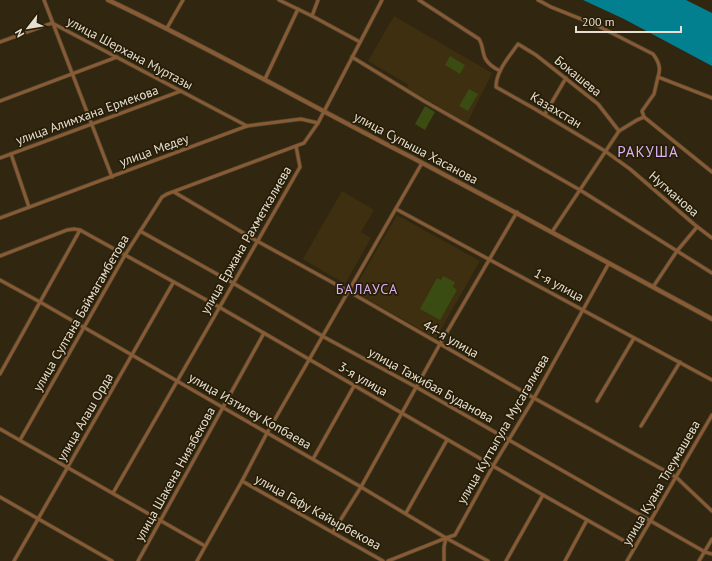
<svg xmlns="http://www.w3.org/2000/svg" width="712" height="561" font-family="'PT Sans',sans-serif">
	<rect width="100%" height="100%" fill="#312610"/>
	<!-- built -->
	<g fill="#3d2f10">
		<path d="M394,16l98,57 -25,50 -60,-35 2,-3 -41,-24z"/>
		<path d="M342,191l32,19 -13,22 10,6 -26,46 -42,-25z"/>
		<path d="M397,215l83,46 -44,77 -83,-47z"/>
	</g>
	<!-- green -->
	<g fill="#3a4c11">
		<path d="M450,56l15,9 -5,9 -15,-9z"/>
		<path d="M469,89l9,5 -10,17 -9,-5z"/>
		<path d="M425,106l10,6 -10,18 -10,-6z"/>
		<path d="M443,276l12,6 -2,5 4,3 -17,30 -20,-11 17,-31 4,2z"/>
	</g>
	<!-- water -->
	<path fill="#028090" d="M583,0h103l26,13v53l-88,-47z"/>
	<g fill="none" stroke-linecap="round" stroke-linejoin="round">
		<defs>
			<g id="minor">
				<path d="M44,0l68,177"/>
				<path d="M279,0l33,16 48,26"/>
				<path d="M419,0l60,39c4,6 3,12 6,19 3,6 9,10 15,13"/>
				<path d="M538,0l13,7 45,18 57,29c6,8 8,14 5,23l54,21"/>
				<path d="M312,16l6,-16"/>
				<path d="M167,28l16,-28"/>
				<path d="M0,42l52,-19 195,103"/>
				<path d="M352,57l72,44 156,89 132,83"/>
				<path d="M265,79l33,-70"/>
				<path d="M0,101l117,-44"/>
				<path d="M545,114l21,-36"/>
				<path d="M644,117l-2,-6 12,-17 4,-17"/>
				<path d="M619,131l-21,-27 -62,-49 -18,-11c-9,13 -22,27 -22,43l39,22 70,42 25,18 65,56 17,13"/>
				<path d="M11,154l18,53"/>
				<path d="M0,158l181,-67"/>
				<path d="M174,192l83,49 91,50 186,107 142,79 36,34"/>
				<path d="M396,209l316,171"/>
				<path d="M0,218l247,-92 54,-7 17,4"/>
				<path d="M140,231l93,52 91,54 92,50 289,165 7,2"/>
				<path d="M552,232l67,-101 18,-11 7,-3 68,55"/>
				<path d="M0,256l67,-26 7,-1 6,1 139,77 324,188 92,52"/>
				<path d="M0,280l40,22 321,185 85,51 42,23"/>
				<path d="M653,287l24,-36 20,-24"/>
				<path d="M0,374l80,-144"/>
				<path d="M597,401l37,-63"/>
				<path d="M641,426l39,-64"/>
				<path d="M0,429l205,117"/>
				<path d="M20,440l105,-185 37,-58 5,-3 129,-48"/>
				<path d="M313,459l41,-73"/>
				<path d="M242,481l141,80"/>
				<path d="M113,493l187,-326 -4,-21 8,-3 14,-20 64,-123"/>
				<path d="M0,497l112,64"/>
				<path d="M406,513l41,-73"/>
				<path d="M333,532l28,-45 79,-143 77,-132"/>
				<path d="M14,561l159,-278"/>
				<path d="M138,561l126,-228"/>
				<path d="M197,561l45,-80 25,-48 155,-270"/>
				<path d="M388,561l58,-23"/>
				<path d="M444,561v-14l2,-9 9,-3 38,-69 41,-68 75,-135"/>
				<path d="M506,561l37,-66"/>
				<path d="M565,561l22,-41"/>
				<path d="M627,561l85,-146"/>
				<path d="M699,561l13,-22"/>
			</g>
			<path id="tertiary" d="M108,0c104,49 203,106 305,158 100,53 200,107 299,161"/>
		</defs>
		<!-- minor casing -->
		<use href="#minor" stroke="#4e442f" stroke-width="4.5"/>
		<!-- tertiary casing -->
		<use href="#tertiary" stroke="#4e442f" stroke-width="5.5"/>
		<!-- minor -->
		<use href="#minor" stroke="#885b34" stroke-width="3"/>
		<!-- tertiary -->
		<use href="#tertiary" stroke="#885b34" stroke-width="4"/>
	</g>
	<g text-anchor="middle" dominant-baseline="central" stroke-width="3.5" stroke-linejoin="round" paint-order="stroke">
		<!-- street labels -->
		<g font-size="13" fill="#e6dfd2" stroke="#271d06">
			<text transform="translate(130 53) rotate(28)">улица Шерхана Муртазы</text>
			<text transform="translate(578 76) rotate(39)">Бокашева</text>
			<text transform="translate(556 110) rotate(31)">Казахстан</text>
			<text transform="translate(87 115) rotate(-20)">улица Алимхана Ермекова</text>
			<text transform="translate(416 148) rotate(28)">улица Супыша Хасанова</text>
			<text transform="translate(154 150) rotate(-20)">улица Медеу</text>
			<text transform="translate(674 194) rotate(41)">Нугманова</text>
			<text transform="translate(246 240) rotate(-60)">улица Ержана Рахметкалиева</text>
			<text transform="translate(559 285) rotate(29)">1-я улица</text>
			<text transform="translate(81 313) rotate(-60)">улица Султана Баймагамбетова</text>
			<text transform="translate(451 339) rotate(30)">44-я улица</text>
			<text transform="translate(363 379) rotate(30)">3-я улица</text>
			<text transform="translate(431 385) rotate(29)">улица Тажибая Буданова</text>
			<text transform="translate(250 411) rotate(30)">улица Изтилеу Копбаева</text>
			<text transform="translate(85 417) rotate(-60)">улица Алаш Орда</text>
			<text transform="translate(503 429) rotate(-60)">улица Куттыгула Мусагалиева</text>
			<text transform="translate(175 474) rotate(-61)">улица Шакена Ниязбекова</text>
			<text transform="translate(661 483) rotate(-60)">улица Куана Тлеумашева</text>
			<text transform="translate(318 512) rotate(29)">улица Гафу Кайырбекова</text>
		</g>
		<!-- neighbourhood labels -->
		<g font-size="14" letter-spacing="1" fill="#d8b3f6" stroke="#271d06">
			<text x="367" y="289">БАЛАУСА</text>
		</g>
		<!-- quarter labels -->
		<g font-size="15" letter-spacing="1" fill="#d8b3f6" stroke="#271d06">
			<text x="648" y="151">РАКУША</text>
		</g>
	</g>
	<!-- north arrow -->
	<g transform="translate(28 28) rotate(239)" stroke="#271d06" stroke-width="3" paint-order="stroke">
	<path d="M0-3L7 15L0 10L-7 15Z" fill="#e6dfd2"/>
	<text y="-6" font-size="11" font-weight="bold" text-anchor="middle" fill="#e6dfd2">N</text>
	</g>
	<!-- scale -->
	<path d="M576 26v6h105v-6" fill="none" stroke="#e6dfd2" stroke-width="2"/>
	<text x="582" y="26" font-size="12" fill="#e6dfd2" stroke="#271d06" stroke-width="3" paint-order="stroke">200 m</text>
</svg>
